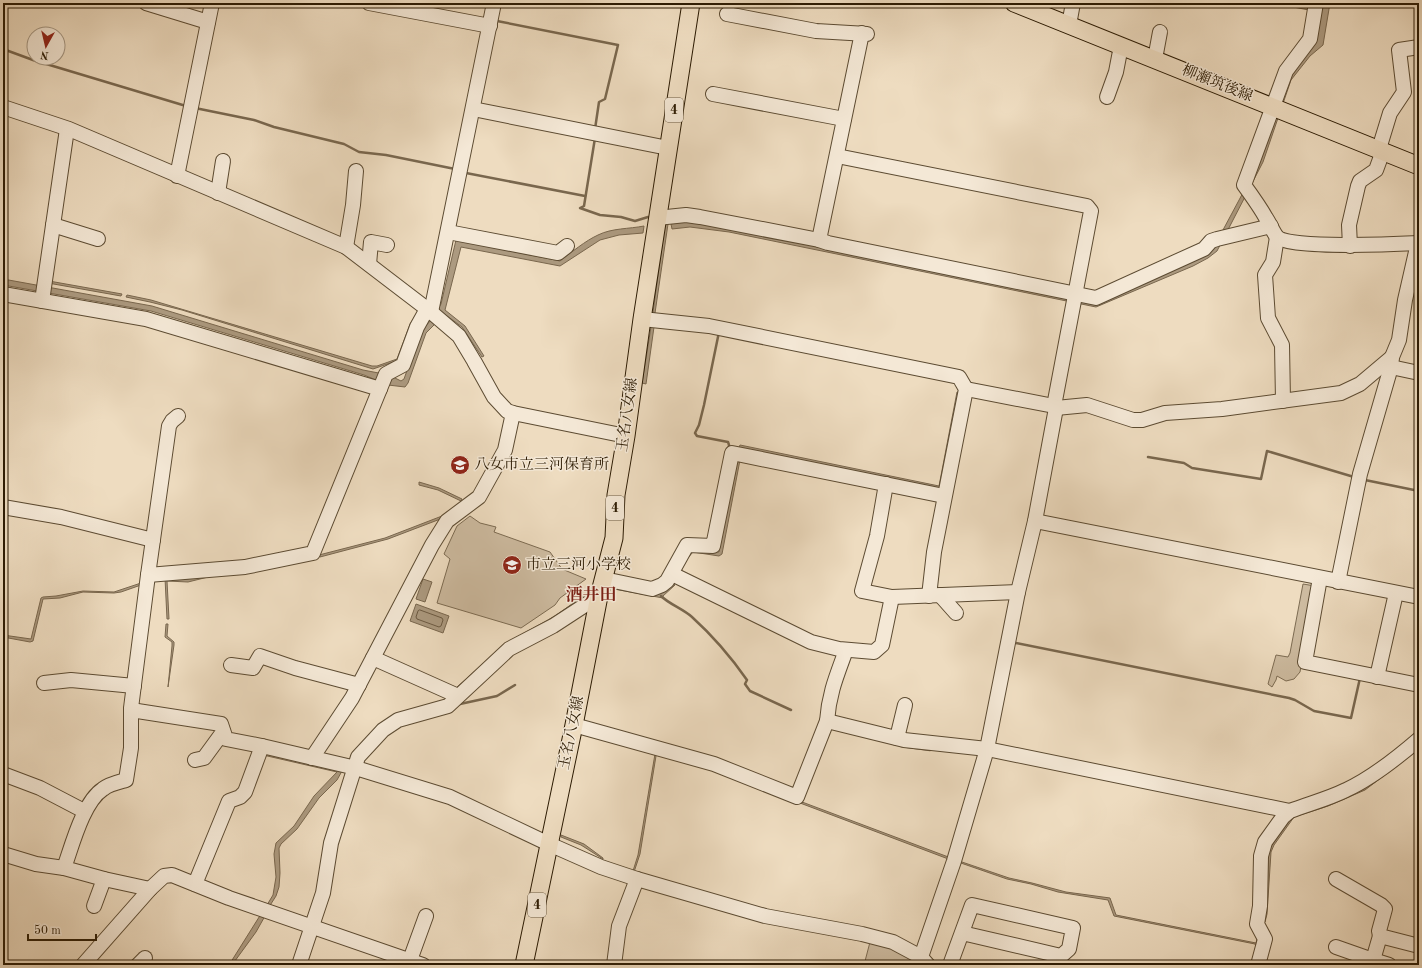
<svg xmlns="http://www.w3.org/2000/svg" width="1422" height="968" font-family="'Old Standard TT','Noto Serif JP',serif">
	<rect width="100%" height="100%" fill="#eedcc0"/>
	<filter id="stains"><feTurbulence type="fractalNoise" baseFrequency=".005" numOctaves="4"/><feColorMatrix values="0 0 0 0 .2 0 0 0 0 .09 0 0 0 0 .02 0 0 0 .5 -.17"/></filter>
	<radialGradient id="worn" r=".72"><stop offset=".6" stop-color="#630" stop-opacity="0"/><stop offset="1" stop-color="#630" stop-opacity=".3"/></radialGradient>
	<!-- green -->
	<g fill="#cdbba0" stroke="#7c6b52">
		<path d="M470,516l10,7 16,4 -2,5 56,20 12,17 24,10 -26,19 -5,7 -34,23 -84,-25 13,-44 -6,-5 13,-28z"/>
		<path d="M1303,584l12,2 -15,86 -6,7 -8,2 -9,-5 -1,4 -4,7 -4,-3 8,-29 12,2 2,-4z"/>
		<path d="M870,942l18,3 36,20h-60z"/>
	</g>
	<!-- water -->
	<g fill="#ac9a80" stroke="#79674e">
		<path d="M1272,3h11l26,5v2z"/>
		<path d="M1322,3h8l-7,42 -13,11 -19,24 -28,82 -46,89 -9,7 -15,8 -97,41 -367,-75 -39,-5 -18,2 -1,-5c11,-3 23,-2 34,-1l391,79 120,-59 37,-69 20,-59z"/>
		<path d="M665,224h3l-13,89 -2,-1z"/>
		<path d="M644,226l-1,7 -24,2 -19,5 -40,26 -99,-19 -16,63 20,16 19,30 -2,1 -20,-30 -19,-14 -7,10 -10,10 -18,50 -3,4 -17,-2 -24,-10 -213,-64 -148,-26v-6l149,27 211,64 26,5 12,6 3,-2 17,-48 11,-12 9,-15 15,-64 104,21c12,-9 25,-20 38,-26 14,-7 31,-6 46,-9z"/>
		<path d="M49,281l73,13 -1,2 -73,-13z"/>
		<path d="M127,295l24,5 221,66h5l20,-7 13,-35 8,-12 -19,48 -26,9 -191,-59 -32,-8 -24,-5z"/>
		<path d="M651,327h3l-8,57 -4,-1z"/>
		<path d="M957,392h4l-20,97 -203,-40 2,-4 199,41z"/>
		<path d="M736,459l4,1 -18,94 -3,2 -26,-4 -7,8 -5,11 -3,-1 5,-11 11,-10 25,3z"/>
		<path d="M419,482l20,6 23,11 -1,2 -23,-11 -19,-5z"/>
		<path d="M442,516l1,2 -55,21 -68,18 -1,-2 66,-17z"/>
		<path d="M208,574v3l-20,5 -21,-1 2,38h-2l-2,-41 22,1z"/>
		<path d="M423,579l9,3 -7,20 -9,-3z"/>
		<path d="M141,583v2l-20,7 -7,1 -31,-1 -23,6 -17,1 -10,42 -3,1 -27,-5v-2l28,4 10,-41 2,-1 13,-1 27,-5 31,1z"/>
		<path d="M672,583l3,2 -12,11v2l-49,-9v-4z"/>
		<path d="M589,593l2,3 -132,95 -3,-3 46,-41 15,-10 38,-21 31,-22z"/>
		<path d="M416,604l33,12 -6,17 -33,-12z"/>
		<path d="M166,624h2l-1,12 7,6v3l-6,42 4,-41v-4l-7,-5z"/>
		<path d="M1419,745v4l-54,41 -37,16 -34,11 -20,28 -3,7 -4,62 -2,8 -3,-1 6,-70 2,-6 21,-29z"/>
		<path d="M265,753l77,18 -5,9 -18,18 -22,31 -16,15 -2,4 1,25 -1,14 -3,9 -7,11 -2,-2 6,-10 3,-18 -2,-23 2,-11 18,-17 20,-30 23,-24 -74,-17z"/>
		<path d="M655,754l2,1 -1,1 -16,98 -6,18 -1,-1 5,-16z"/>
		<path d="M709,767l242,91v2l-241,-91z"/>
		<path d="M561,835l23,9 19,14v1l-22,-14 -20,-8z"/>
		<path d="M959,861l50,17 23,5 34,9 44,6 6,17 140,28 1,-4h3l-6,26h-3l5,-19 -1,-2 -141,-28 -6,-16 -50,-8 -27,-8 -24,-5 -49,-17z"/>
		<path d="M261,914l4,2 -9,16 -24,33h-3z"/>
	</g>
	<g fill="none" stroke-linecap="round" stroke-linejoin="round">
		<!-- shore -->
		<path stroke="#6c5a42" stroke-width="1" d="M420,610l22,8 1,2 -2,6 -2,1 -22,-8 -1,-2 2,-6z"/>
		<!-- stream -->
		<g stroke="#79674e" stroke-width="2.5">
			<path d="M497,19v2l121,24 -13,54 -6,3 -4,27"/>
			<path d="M3,49l30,11 153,46"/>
			<path d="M195,108l59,12 20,7 70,17 15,8 27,3 69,14"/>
			<path d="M595,138l-11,68 -4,2 20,7 21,2 14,4 13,-4"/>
			<path d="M466,173l119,23"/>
			<path d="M719,332l-15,73 -5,20 -4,8 2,3 31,6 1,3v4"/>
			<path d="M1148,457l36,6 8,5 69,11 6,-28 87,26"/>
			<path d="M1365,483v-3l54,11"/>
			<path d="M661,596c8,8 22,13 31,21 21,19 39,40 55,63l-2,4 5,7 41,19"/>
			<path d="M1016,643l273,55 6,2 19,11 37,7 9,-40"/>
			<path d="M457,704h3l37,-8 18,-11"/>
			<path d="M901,746l29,4"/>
		</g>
		<defs>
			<g id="minor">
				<path d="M146,3l62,19"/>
				<path d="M369,3l121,23"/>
				<path d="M1316,3l-6,36 -24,32 -42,114c8,11 16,22 22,33 4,6 7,14 11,19 11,12 121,7 142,6"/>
				<path d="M727,14l89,17 51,3"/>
				<path d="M1069,25l4,-22"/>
				<path d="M1155,59l5,-27"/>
				<path d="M713,94l131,25"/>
				<path d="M1107,97l9,-25 5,-26"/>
				<path d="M3,107l66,22 277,118 85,65 28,24 15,25 20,36 13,14 6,2 113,23"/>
				<path d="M473,109l195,39"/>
				<path d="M1379,149l11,-36 14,-21 -5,-42 20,-3"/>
				<path d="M837,156l250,50 4,5 -37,195 2,2 -21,113 -17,71 -31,157 -33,112 -33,96"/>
				<path d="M177,176l35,-173"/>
				<path d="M218,193l5,-32"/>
				<path d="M657,218l29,-3 14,2 119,23 43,-207"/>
				<path d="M53,225l45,14"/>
				<path d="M448,232l110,21 9,-7"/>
				<path d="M1277,237l-4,25 -8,13 3,43 14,27 1,56"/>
				<path d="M819,240l9,3 268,55 108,-49 7,-8 6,-2 54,-13"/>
				<path d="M1350,246l-1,-21 9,-39 2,-5 16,-11 7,-19"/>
				<path d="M346,247l7,-42 3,-34"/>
				<path d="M369,264l2,-22 16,3"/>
				<path d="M3,294l143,25 234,70"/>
				<path d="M42,301l25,-172"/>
				<path d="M431,312l63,-309"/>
				<path d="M642,319l67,7 250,51 7,12 -32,163 -5,44"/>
				<path d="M1391,367l28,6"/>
				<path d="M966,389l88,17"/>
				<path d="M1056,408l31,-3 46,15h9l23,-7 57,-4 119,-16 19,-9 32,-27"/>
				<path d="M886,484l-9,52 -15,55 30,6 126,-5"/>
				<path d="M3,507l58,10 92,23"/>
				<path d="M1035,521l384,76"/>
				<path d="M672,574l139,68 28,7 35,3 8,-7 10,-48"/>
				<path d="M148,575l97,-8 68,-14 73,-179 17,-9 14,-38 10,-18"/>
				<path d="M1320,578l-15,84 114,23"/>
				<path d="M604,579l48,10 10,-4 5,-4 20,-36 26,1 19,-93 212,43"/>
				<path d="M1338,582l22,-108 31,-107 1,-10 7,-17 6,-40 13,-57"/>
				<path d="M940,595l16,18"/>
				<path d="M373,658l85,38"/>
				<path d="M231,665l22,3 7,-12 35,12 64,17"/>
				<path d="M1377,677l19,-84"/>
				<path d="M44,683l27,-3 63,6"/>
				<path d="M131,710l90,14 5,15 36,7 94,22 94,29 99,47 52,23 36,12 128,37 97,18 31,8 28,15 7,8"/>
				<path d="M827,721c2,-28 10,-46 19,-71"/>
				<path d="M574,725l140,39 83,33 30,-76 77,19 83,9 303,62"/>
				<path d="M897,738l8,-33"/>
				<path d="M312,758l40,-60 80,-153 15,-24 32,-24 26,-47 8,-37"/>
				<path d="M195,760l9,-2 19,-26"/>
				<path d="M3,774l37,14 44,23"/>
				<path d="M3,854l33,10 28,4 40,11 46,10"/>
				<path d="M64,868c8,-22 19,-66 39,-79 6,-5 16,-7 23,-9l5,-32v-40l17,-133 21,-149 3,-5 6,-5"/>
				<path d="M1336,879l45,26 4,4 -6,22 1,5 39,10"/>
				<path d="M195,884l34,-83 11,-4 5,-5 17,-46"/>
				<path d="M94,906l10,-27"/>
				<path d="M1336,947l37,13 7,-24"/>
				<path d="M410,960l16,-44"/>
				<path d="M1373,960l16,5"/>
				<path d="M83,965l67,-76 14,-13 8,-1 57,23 194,67"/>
				<path d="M138,965l7,-7"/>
				<path d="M299,965l24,-72 8,-50 27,-86 25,-27 15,-10 50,-14 61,-57 44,-23 46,-30"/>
				<path d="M614,965l5,-39 18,-47"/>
				<path d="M950,965l22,-60 101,23 -4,21 -8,7 -99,-23"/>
				<path d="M1258,965l7,-26 -8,-15 3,-18 1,-50 4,-14 18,-25 7,-6c18,-7 38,-12 56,-21 26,-12 51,-32 73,-51"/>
			</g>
			<g id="major">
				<path d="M1014,3l405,163"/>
				<path d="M524,965l50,-240 25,-129 15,-58 2,-43 10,-59 16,-117 49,-316"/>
			</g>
		</defs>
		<!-- minor casing -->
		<use href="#minor" stroke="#5c4b32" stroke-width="16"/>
		<!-- major casing -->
		<use href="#major" stroke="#2c1b03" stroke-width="19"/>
		<!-- minor -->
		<use href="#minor" stroke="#f4e8d6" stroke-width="14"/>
		<!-- major -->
		<use href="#major" stroke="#eedcc0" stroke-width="17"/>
	</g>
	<!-- icons -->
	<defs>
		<symbol id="school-disc" viewBox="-11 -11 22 22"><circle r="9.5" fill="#8f2418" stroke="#f4e8d6"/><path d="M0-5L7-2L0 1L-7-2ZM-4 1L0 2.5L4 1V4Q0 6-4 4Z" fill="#fff"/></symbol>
	</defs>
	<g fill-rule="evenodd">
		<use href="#school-disc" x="449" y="454" width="22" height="22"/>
		<use href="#school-disc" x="501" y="554" width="22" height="22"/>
	</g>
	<g text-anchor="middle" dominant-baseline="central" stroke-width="3" stroke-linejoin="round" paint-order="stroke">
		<!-- shield labels -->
		<g fill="#f4e8d6" stroke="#685842" stroke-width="1">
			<rect x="665" y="98" width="18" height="24" rx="3"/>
			<rect x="606" y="496" width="18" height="24" rx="3"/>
			<rect x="528" y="893" width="18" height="24" rx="3"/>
		</g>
		<g font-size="14" font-weight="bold" fill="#2c1b03">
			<text x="674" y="110">4</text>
			<text x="615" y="508">4</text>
			<text x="537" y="905">4</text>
		</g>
		<!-- street labels -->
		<g font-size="15" fill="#2c1b03" stroke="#f4e8d6">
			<text transform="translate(1217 84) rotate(22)">柳瀬筑後線</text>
			<text transform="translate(628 415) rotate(-82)">玉名八女線</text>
			<text transform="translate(572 733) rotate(-78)">玉名八女線</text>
		</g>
		<!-- poi labels -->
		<g font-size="15" fill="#2c1b03" stroke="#f4e8d6" text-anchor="start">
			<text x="474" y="465">八女市立三河保育所</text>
			<text x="526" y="565">市立三河小学校</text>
		</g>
		<!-- quarter labels -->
		<g font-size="17" font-weight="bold" fill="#7a1f14" stroke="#f4e8d6">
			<text x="591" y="595">酒井田</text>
		</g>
	</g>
	<!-- margin -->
	<rect width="1422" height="968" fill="none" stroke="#eedcc0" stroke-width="16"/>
	<rect x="4" y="4" width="1414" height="960" fill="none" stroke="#2c1b03" stroke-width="2"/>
	<rect x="8" y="8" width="1406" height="952" fill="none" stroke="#2c1b03"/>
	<!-- north arrow -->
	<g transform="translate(46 46) rotate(188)"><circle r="19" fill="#f4e8d6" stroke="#a49682"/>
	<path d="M0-3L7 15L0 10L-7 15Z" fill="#8f2418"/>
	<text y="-6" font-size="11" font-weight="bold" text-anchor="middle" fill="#2c1b03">N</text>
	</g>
	<!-- scale -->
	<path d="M28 934v6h68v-6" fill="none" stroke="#2c1b03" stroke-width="2"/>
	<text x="34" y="934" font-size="12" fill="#2c1b03" stroke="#f4e8d6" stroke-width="3" paint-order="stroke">50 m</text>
	<rect width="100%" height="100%" filter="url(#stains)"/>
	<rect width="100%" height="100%" fill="url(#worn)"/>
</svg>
